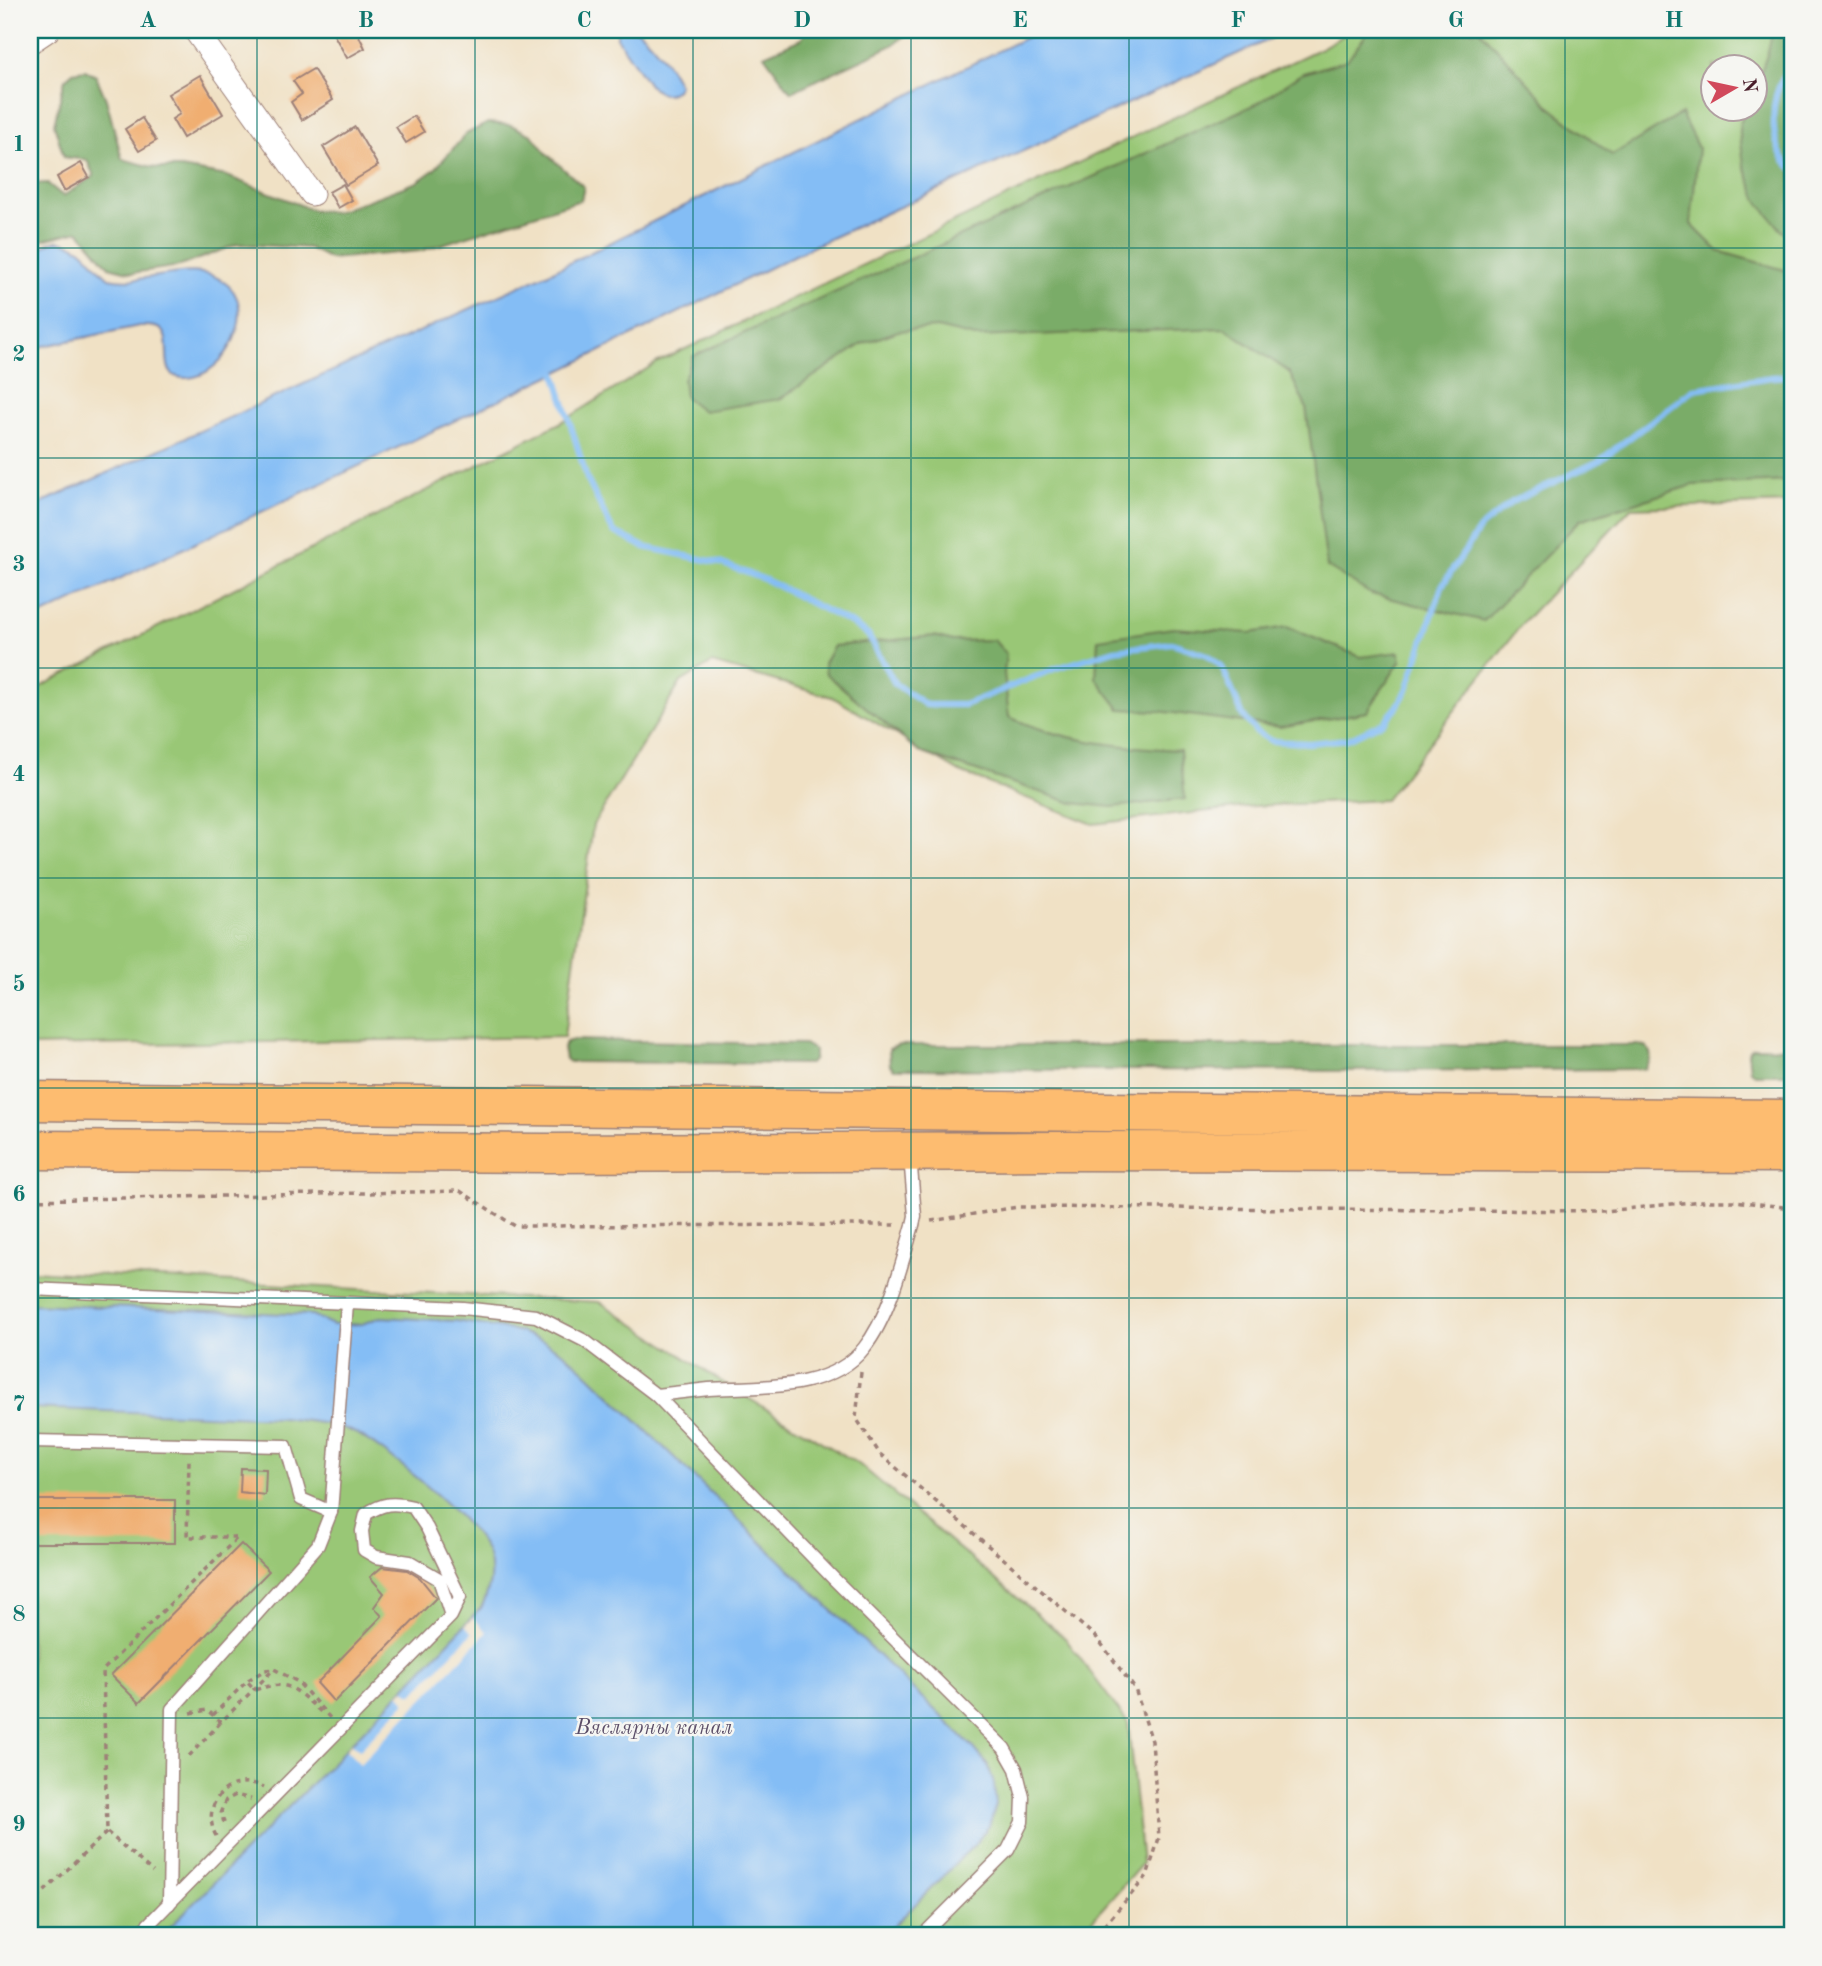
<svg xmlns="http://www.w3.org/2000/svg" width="1822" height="1966" font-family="'Old Standard TT',serif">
	<rect width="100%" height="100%" fill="#f6f6f2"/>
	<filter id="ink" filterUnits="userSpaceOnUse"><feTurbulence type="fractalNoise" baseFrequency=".0143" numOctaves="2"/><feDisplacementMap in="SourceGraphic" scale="14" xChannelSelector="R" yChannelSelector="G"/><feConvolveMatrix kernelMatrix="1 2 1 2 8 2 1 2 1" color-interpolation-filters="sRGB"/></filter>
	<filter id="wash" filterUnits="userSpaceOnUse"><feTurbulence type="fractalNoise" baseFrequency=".00686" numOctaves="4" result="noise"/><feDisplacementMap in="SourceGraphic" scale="28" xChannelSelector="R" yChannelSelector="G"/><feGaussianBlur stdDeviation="1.57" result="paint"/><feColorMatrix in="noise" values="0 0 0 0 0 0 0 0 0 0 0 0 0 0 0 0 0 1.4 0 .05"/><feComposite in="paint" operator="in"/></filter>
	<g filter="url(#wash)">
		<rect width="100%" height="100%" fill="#f0e1c5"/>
		<!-- green -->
		<g fill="#99c776" stroke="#727350" stroke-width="2" fill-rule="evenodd">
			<path d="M1353,30h439v473l-161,5 -106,112 -140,180 -130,6 -162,18 -133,-52 -128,-75 -120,-34 -31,19 -88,143 -29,212 -534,9v-354l530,-269 98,-61 663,-314zM1714,66h42v42h-42z"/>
			<path d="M30,1271l570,31 133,87 127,76 205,173 63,85 14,141 -64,72h-1048z"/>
		</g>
		<!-- forest -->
		<g fill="#7aac67" stroke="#626649" stroke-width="2">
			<path d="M808,30h106l-23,16 -100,46 -27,-37 37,-16z"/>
			<path d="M1375,30h105l71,78 61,47 69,-41 17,34 -7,76 27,27 74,21v209l-99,4 -113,35 -96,101 -113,-27 -44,-27 -21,-160 -17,-35 -64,-44 -250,9 -38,-9 -39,3 -36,13 -82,55 -77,12 -18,-14 -2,-17 10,-24 565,-253 43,-29 46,-14 21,-28z"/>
			<path d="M1773,30h19v207l-10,-6 -24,-30 -14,-36 -5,-39 7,-17 10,-1v-23l11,-30z"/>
			<path d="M85,70l11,6 10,23 16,60 34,9h25l46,8 86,34 23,2 81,-30 18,-13 31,-35 22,-11 23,2 21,10 15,19 37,33 -3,13 -160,51 -91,8 -21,-11 -71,-4 -58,22 -48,7 -23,-6 -30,-36 -41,10 -8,21v-78l17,-1 16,13 31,-20 -7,-16 -23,-3 -10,-33 11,-45 8,-7z"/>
			<path d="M1287,627l74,30 38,-5 2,8 -34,52 -87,15 -122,-16 -38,-2 -24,-31 2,-39 75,-11 77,5z"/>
			<path d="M934,636l19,5 41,-1 12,14 -2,19 5,44c56,25 110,30 171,33l5,49 -73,8 -39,-4 -154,-51 -93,-78 -2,-11 10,-17z"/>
			<path d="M573,1040l231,4 10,6v9l-4,5 -241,-2 -4,-3 -2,-11 3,-6z"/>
			<path d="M899,1045h739l9,2c6,9 4,13 -2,22l-309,2 -442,-2 -4,-4 -1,-16z"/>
			<path d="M1755,1047l37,1v26h-37l-5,-4 -2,-17 2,-4z"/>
		</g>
		<!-- water -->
		<g fill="#84bdf5" stroke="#676e90" stroke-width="2">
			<path d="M617,30h21c18,17 31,33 41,55 -5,8 -8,9 -17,9l-13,-9 -32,-47z"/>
			<path d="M1041,30h249l-472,214 -262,129 -526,248v-113l523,-237z"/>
			<path d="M58,241c29,4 31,20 51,37 36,9 83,-20 115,4 37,25 2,95 -37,96 -33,2 -11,-37 -27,-49 -6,-4 -15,-3 -21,-3l-109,23c0,-11 -1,-23 0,-34 0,-5 3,-10 3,-16 3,-25 -9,-52 25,-58z"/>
			<path d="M30,1304l282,11 21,10 29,-1 18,-7 77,4 61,10 23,9 23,13 20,17 389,377 15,18 6,19 2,21 -7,21 -14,18 -91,92h-723l181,-183 139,-145c8,-16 13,-33 7,-52 -9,-32 -106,-111 -137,-125 -21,-9 -46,-10 -69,-13l-252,-10z"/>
		</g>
		<!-- pier -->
		<path fill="#f0e1c5" d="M473,1618l14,14 -127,132 -14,-14 5,-7 8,7 47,-48 -7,-8 5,-5 8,6 60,-62 -7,-8z"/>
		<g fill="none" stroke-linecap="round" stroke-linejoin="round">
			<!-- stream -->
			<g stroke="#84bdf5" stroke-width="6">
				<path d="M1792,66c-4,5 -9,12 -12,18 -11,26 -9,66 12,84"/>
				<path d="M553,366l34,113 26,52 31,16 76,16 46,17 86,44 16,11 27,49 31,21h38l93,-37 57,-18 58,-7 36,12 14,12 21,49 12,15 16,10 38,2 39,-4 36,-17 13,-15 10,-17 35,-104 38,-58 32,-26 87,-41 95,-72 78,-12 20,-1"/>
			</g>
		</g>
		<g id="blocks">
			<!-- building -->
			<g fill="#f0ae71">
				<path d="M345,30h11l9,18 -18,10 -13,-23z"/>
				<path d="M313,69l20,31 -31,20 -11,-18 11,-8 -9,-13z"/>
				<path d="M200,75l23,39 -40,24 -11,-19 8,-5 -12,-20z"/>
				<path d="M414,116l10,16 -18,11 -10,-16z"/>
				<path d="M142,118l14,23 -17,10 -14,-22z"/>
				<path d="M355,127l23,39 -32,19 -23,-38z"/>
				<path d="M81,163l8,14 -25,14 -7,-14z"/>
				<path d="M343,184l9,16 -14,8 -9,-16z"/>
				<path d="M241,1468l25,1 -1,26 -25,-3z"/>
				<rect x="30" y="1500" width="145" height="43"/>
				<path d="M241,1544l28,27 -130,132 -28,-28z"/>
				<path d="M382,1567l25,3 13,8 16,20 -102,104 -17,-19 65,-67 -8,-9 10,-14 -14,-16z"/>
			</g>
		</g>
	</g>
	<g filter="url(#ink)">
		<use href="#blocks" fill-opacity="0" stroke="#9d8078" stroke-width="2"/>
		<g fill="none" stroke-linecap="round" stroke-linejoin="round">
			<defs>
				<g id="lane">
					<path d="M30,1289l433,19 73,8 49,25 71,54c18,-2 36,-4 53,-6 49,-3 121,3 155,-41 25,-31 38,-85 49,-123l2,-9 -5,-60"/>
					<path d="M656,1395l177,183 171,170 12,21 7,28 -1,25 -14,28 -86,86"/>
					<path d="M30,1441l256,5 15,53 30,13"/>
					<path d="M169,1904l3,-195 146,-164 13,-33 16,-208"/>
					<path d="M137,1936l314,-320 9,-19 -33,-69 -14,-21c-20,-5 -30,-4 -47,7l-4,17 2,19 12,7 34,5 29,17 12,37"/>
				</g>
				<g id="street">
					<path d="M195,30l117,164"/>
					<path d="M30,42l18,-12"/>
				</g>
				<g id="highway">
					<path d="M30,1101l1762,18"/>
					<path d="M30,1150l518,3 511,-2 733,2"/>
				</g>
			</defs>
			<!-- lane casing -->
			<use href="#lane" stroke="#9d8078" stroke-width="15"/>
			<!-- street casing -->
			<use href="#street" stroke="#9d8078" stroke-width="25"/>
			<!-- highway casing -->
			<use href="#highway" stroke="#9d8078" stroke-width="41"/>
			<!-- path -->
			<g stroke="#9d8078" stroke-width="3.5" stroke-dasharray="5 5" stroke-linecap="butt">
				<path d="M30,1200l430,-9 55,35 381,-1"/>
				<path d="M931,1221l87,-14 587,4 96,-10h34l57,7"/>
				<path d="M861,1372l-5,46 24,36 217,184 38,51 17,52 7,97 -12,38 -52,60"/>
				<path d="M248,1680l17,-10 9,-1"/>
				<path d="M255,1690c36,-12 40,0 66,22"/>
				<path d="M191,1713l16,-3 14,12 53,-53 24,13 32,36"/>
				<path d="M213,1715l34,-34 8,9"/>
				<path d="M189,1756l32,-34"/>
				<path d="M224,1823l-3,-12 5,-11 10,-5 15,4"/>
				<path d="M107,1832l46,40"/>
				<path d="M216,1836c-17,-33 15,-65 48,-49"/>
				<path d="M30,1905l77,-73 -4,-162 135,-133h-51l2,-77"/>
			</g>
			<!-- lane -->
			<use href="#lane" stroke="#fff" stroke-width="12"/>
			<!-- street -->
			<use href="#street" stroke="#fff" stroke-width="23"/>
			<!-- highway -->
			<use href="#highway" stroke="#fdbc6f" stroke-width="38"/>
		</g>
	</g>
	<!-- grid -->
	<path fill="none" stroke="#0f766e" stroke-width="2" stroke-opacity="0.55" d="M257,30v1906M475,30v1906M693,30v1906M911,30v1906M1129,30v1906M1347,30v1906M1565,30v1906M30,248h1762M30,458h1762M30,668h1762M30,878h1762M30,1088h1762M30,1298h1762M30,1508h1762M30,1718h1762"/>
	<g text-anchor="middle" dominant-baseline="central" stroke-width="5" stroke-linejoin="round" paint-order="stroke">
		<!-- water labels -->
		<g font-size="21" font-style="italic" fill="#5b4e68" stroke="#f6f6f2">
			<text x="654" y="1728">Вяслярны канал</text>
		</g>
	</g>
	<!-- margin -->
	<rect width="1822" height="1966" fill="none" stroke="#f6f6f2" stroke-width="77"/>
	<!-- north arrow -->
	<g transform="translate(1734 88) rotate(81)"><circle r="33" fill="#f6f6f2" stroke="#b1a0a2" stroke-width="2"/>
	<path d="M0-5L12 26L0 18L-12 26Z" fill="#d1495b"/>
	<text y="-10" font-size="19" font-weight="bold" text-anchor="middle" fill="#4a1f2b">N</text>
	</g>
	<rect x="38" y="38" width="1746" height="1889" fill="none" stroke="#0f766e" stroke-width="2.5"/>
	<g font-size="23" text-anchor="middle" font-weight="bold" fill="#0f766e">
		<text x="148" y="27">A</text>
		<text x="366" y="27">B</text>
		<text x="584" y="27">C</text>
		<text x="802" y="27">D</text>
		<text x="1020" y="27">E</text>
		<text x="1238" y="27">F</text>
		<text x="1456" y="27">G</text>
		<text x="1674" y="27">H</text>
		<text x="19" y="151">1</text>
		<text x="19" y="361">2</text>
		<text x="19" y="571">3</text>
		<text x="19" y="781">4</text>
		<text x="19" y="991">5</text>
		<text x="19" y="1201">6</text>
		<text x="19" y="1411">7</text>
		<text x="19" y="1621">8</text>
		<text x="19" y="1831">9</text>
	</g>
</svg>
